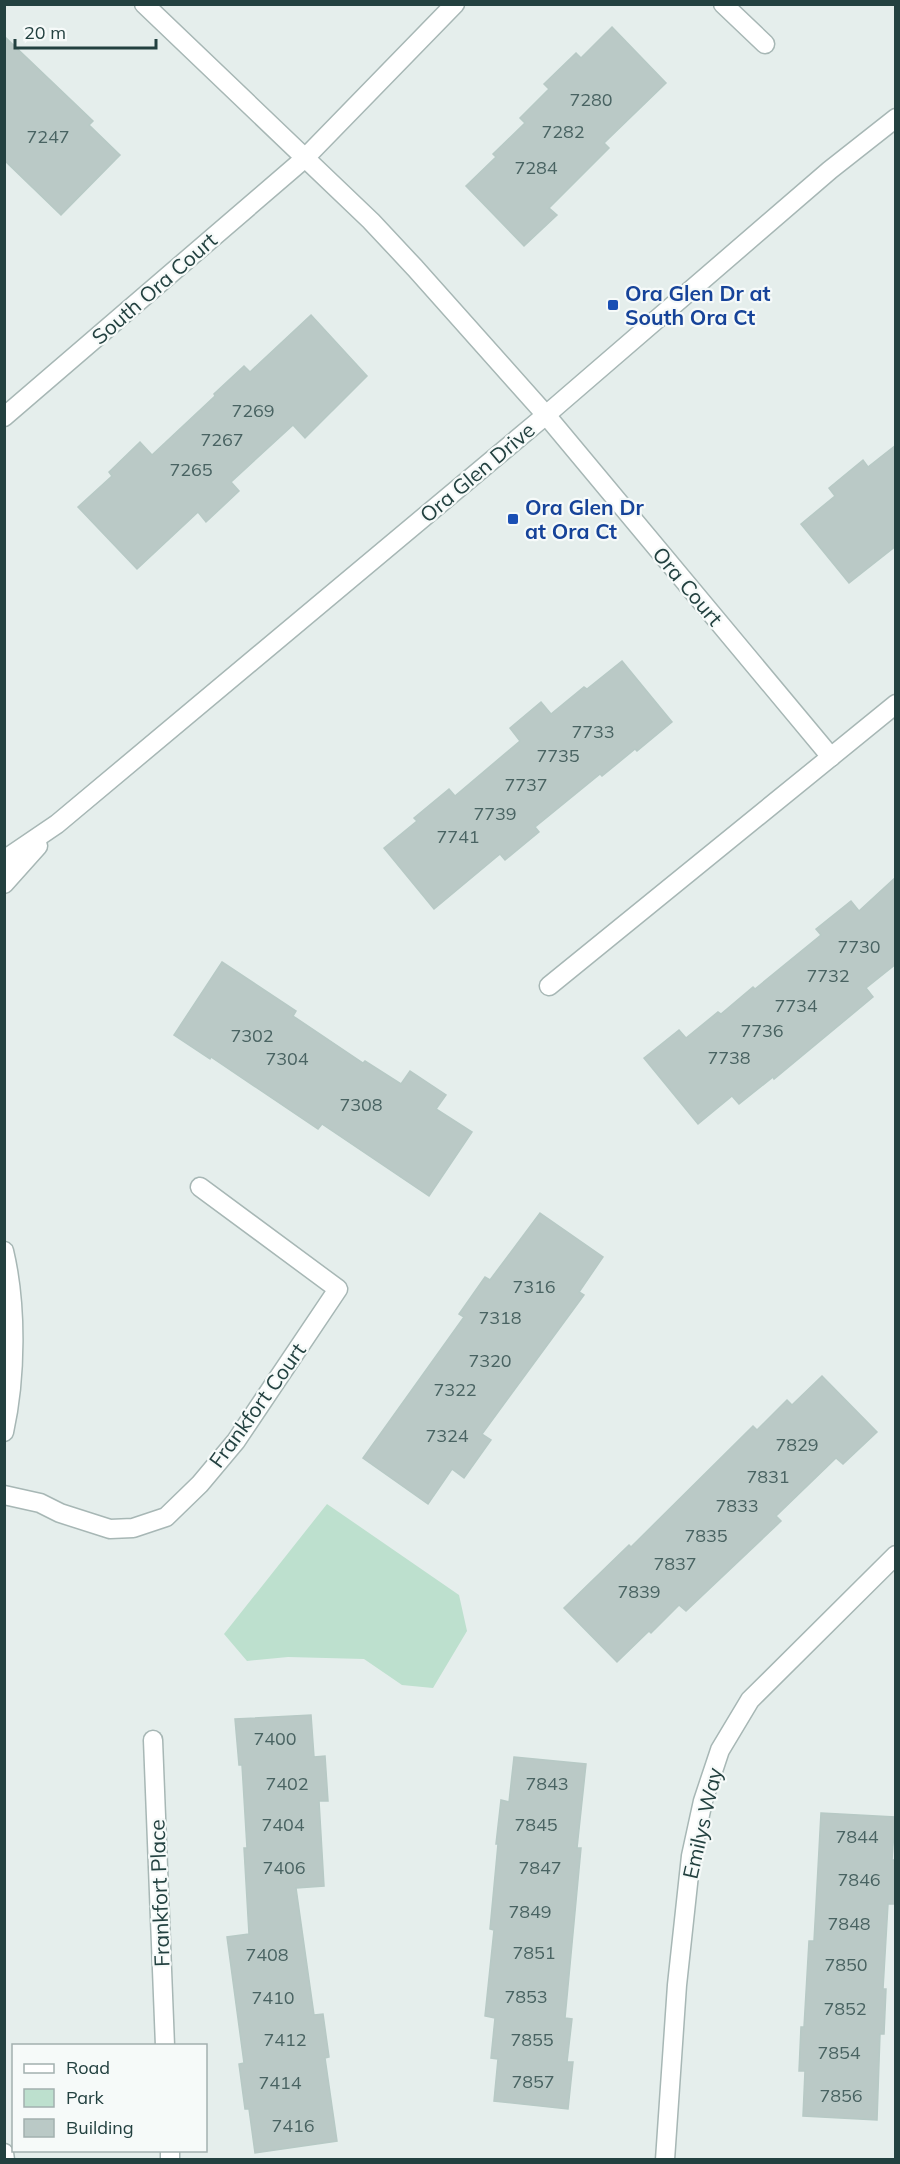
<svg xmlns="http://www.w3.org/2000/svg" width="900" height="2164" font-family="Mulish,sans-serif">
	<rect width="100%" height="100%" fill="#e5eeec"/>
	<!-- green -->
	<path fill="#bde0ce" d="M327,1504l132,91 8,36 -34,57 -31,-3 -38,-26 -76,-2 -41,4 -23,-27z"/>
	<!-- building -->
	<g fill="#bac9c6" stroke="#b7c9c5" stroke-width="1.5">
		<path d="M612,27l54,56 -62,60 5,5 -60,60 8,7 -33,31 -58,-60 30,-29 -3,-3 32,-31 -5,-5 29,-29 -5,-5 32,-31 5,5z"/>
		<path d="M4,36l89,85 -4,4 31,30 -59,60 -57,-55z"/>
		<path d="M311,315l56,61 -62,62 -12,-13 -62,57 8,9 -33,31 -8,-10 -61,57 -59,-62 34,-31 -3,-4 31,-30 12,13 63,-59 -1,-2 30,-28 6,6z"/>
		<path d="M896,445v101l-47,37 -48,-59 34,-28 -6,-8 34,-28 5,7z"/>
		<path d="M622,661l50,61 -35,29 -2,-2 -33,27 -2,-2 -65,53 4,5 -34,28 -5,-6 -66,55 -50,-61 33,-27 -3,-3 35,-29 6,7 65,-55 -10,-13 31,-26 10,12 33,-27 3,2z"/>
		<path d="M896,877v87l-30,24 7,9 -99,82 -1,-2 -34,27 -7,-8 -34,28 -54,-66 35,-28 7,8 32,-26 3,2 32,-27 2,2 66,-54 -5,-6 35,-28 8,10z"/>
		<path d="M222,962l74,49 -3,5 70,47 2,-2 36,23 9,-13 36,24 -10,14 36,23 -43,64 -107,-72 -4,5 -107,-72 -1,2 -36,-24z"/>
		<path d="M540,1213l63,44 -24,35 5,3 -102,139 9,6 -27,38 -12,-9 -24,35 -65,-46 101,-141 -5,-3 26,-37 5,3z"/>
		<path d="M822,1376l55,56 -34,32 -7,-6 -60,58 5,5 -95,90 -7,-6 -28,28 -2,-2 -32,31 -53,-54 65,-63 2,2 122,-121 4,4 30,-30 5,5z"/>
		<path d="M311,1715l3,42 11,-1 3,45h-9l5,85 -28,2 18,127 9,-1 6,43 -4,1 12,83 -82,12 -6,-44h-4l-6,-45 5,-1 -17,-126 22,-3 -5,-86h3l-5,-83h-3l-4,-46z"/>
		<path d="M514,1757l72,7 -9,84h4l-16,170 7,1 -5,43h6l-5,47 -74,-8 4,-42 -7,-1 4,-40 -10,-2 9,-86 -4,-1 8,-85h-2l5,-44 8,2z"/>
		<path d="M821,1813l74,4 -3,43h4v44h-8l-5,85h3l-2,45h-4l-3,86 -74,-4 2,-45h-6l2,-44h3l5,-86h5z"/>
	</g>
	<g fill="none" stroke-linecap="round" stroke-linejoin="round">
		<defs>
			<g id="minor">
				<path d="M144,4l227,217 44,47 131,147 285,342"/>
				<path d="M723,4l42,40"/>
				<path d="M4,417l300,-258 151,-155"/>
				<path d="M4,860l53,-36 489,-409 284,-245 66,-52"/>
				<path d="M4,884l34,-38"/>
				<path d="M549,986l347,-282"/>
				<path d="M4,1251c13,54 12,127 0,181"/>
				<path d="M4,1495l36,8 20,10 50,16 23,-1 33,-11 34,-33 36,-43 102,-152 -138,-102"/>
				<path d="M153,1740l12,306"/>
				<path d="M170,2150v10"/>
				<path d="M4,2153l1,7"/>
				<path d="M665,2160l12,-175 14,-129 12,-55 17,-51 30,-50 146,-145"/>
			</g>
		</defs>
		<!-- minor casing -->
		<use href="#minor" stroke="#a7b7b5" stroke-width="21"/>
		<!-- minor -->
		<use href="#minor" stroke="#fff" stroke-width="18"/>
	</g>
	<!-- markers -->
	<g fill="#1a4fb4" stroke="#f6faf9" stroke-width="2">
		<rect x="607" y="299" width="12" height="12" rx="3"/>
		<rect x="507" y="513" width="12" height="12" rx="3"/>
	</g>
	<g text-anchor="middle" dominant-baseline="central" stroke-width="4.5" stroke-linejoin="round" paint-order="stroke">
		<!-- number labels -->
		<g font-size="18" fill="#496362">
			<text x="591" y="99">7280</text>
			<text x="563" y="131">7282</text>
			<text x="48" y="136">7247</text>
			<text x="536" y="167">7284</text>
			<text x="253" y="410">7269</text>
			<text x="222" y="439">7267</text>
			<text x="191" y="469">7265</text>
			<text x="593" y="731">7733</text>
			<text x="558" y="755">7735</text>
			<text x="526" y="784">7737</text>
			<text x="495" y="813">7739</text>
			<text x="458" y="836">7741</text>
			<text x="859" y="946">7730</text>
			<text x="828" y="975">7732</text>
			<text x="796" y="1005">7734</text>
			<text x="762" y="1030">7736</text>
			<text x="252" y="1035">7302</text>
			<text x="729" y="1057">7738</text>
			<text x="287" y="1058">7304</text>
			<text x="361" y="1104">7308</text>
			<text x="534" y="1286">7316</text>
			<text x="500" y="1317">7318</text>
			<text x="490" y="1360">7320</text>
			<text x="455" y="1389">7322</text>
			<text x="447" y="1435">7324</text>
			<text x="797" y="1444">7829</text>
			<text x="768" y="1476">7831</text>
			<text x="737" y="1505">7833</text>
			<text x="706" y="1535">7835</text>
			<text x="675" y="1563">7837</text>
			<text x="639" y="1591">7839</text>
			<text x="275" y="1738">7400</text>
			<text x="287" y="1783">7402</text>
			<text x="547" y="1783">7843</text>
			<text x="283" y="1824">7404</text>
			<text x="536" y="1824">7845</text>
			<text x="857" y="1836">7844</text>
			<text x="284" y="1867">7406</text>
			<text x="540" y="1867">7847</text>
			<text x="859" y="1879">7846</text>
			<text x="530" y="1911">7849</text>
			<text x="849" y="1923">7848</text>
			<text x="534" y="1952">7851</text>
			<text x="267" y="1954">7408</text>
			<text x="846" y="1964">7850</text>
			<text x="526" y="1996">7853</text>
			<text x="273" y="1997">7410</text>
			<text x="845" y="2008">7852</text>
			<text x="285" y="2039">7412</text>
			<text x="532" y="2039">7855</text>
			<text x="839" y="2052">7854</text>
			<text x="533" y="2081">7857</text>
			<text x="280" y="2082">7414</text>
			<text x="841" y="2095">7856</text>
			<text x="293" y="2125">7416</text>
		</g>
		<!-- street labels -->
		<g font-size="21" fill="#234140" stroke="#f6faf9">
			<text transform="translate(154 288) rotate(-41)">South Ora Court</text>
			<text transform="translate(477 472) rotate(-40)">Ora Glen Drive</text>
			<text transform="translate(688 586) rotate(50)">Ora Court</text>
			<text transform="translate(257 1405) rotate(-54)">Frankfort Court</text>
			<text transform="translate(702 1823) rotate(-77)">Emilys Way</text>
			<text transform="translate(159 1893) rotate(-92)">Frankfort Place</text>
		</g>
		<!-- transit labels -->
		<g font-size="21" font-weight="bold" fill="#164399" stroke="#f6faf9" text-anchor="start">
			<text x="625" y="293">Ora Glen Dr at<tspan x="625" dy="24">South Ora Ct</tspan></text>
			<text x="525" y="507">Ora Glen Dr<tspan x="525" dy="24">at Ora Ct</tspan></text>
		</g>
	</g>
	<!-- border -->
	<rect width="900" height="2164" fill="none" stroke="#234140" stroke-width="12"/>
	<!-- legend -->
	<rect x="12" y="2044" width="195" height="108" fill="#f6faf9" stroke="#a2b0af" stroke-width="1.5"/>
	<rect x="24" y="2064" width="30" height="9" fill="#ffffff" stroke="#a2b0af" stroke-width="1.5"/>
	<text x="66" y="2074" font-size="18" fill="#234140">Road</text>
	<rect x="24" y="2089" width="30" height="18" fill="#bde0ce" stroke="#a2b0af" stroke-width="1.5"/>
	<text x="66" y="2104" font-size="18" fill="#234140">Park</text>
	<rect x="24" y="2119" width="30" height="18" fill="#bac9c6" stroke="#a2b0af" stroke-width="1.5"/>
	<text x="66" y="2134" font-size="18" fill="#234140">Building</text>
	<!-- scale -->
	<path d="M15 39v9h141v-9" fill="none" stroke="#234140" stroke-width="3"/>
	<text x="24" y="39" font-size="18" fill="#234140" stroke="#f6faf9" stroke-width="4.5" paint-order="stroke">20 m</text>
</svg>
